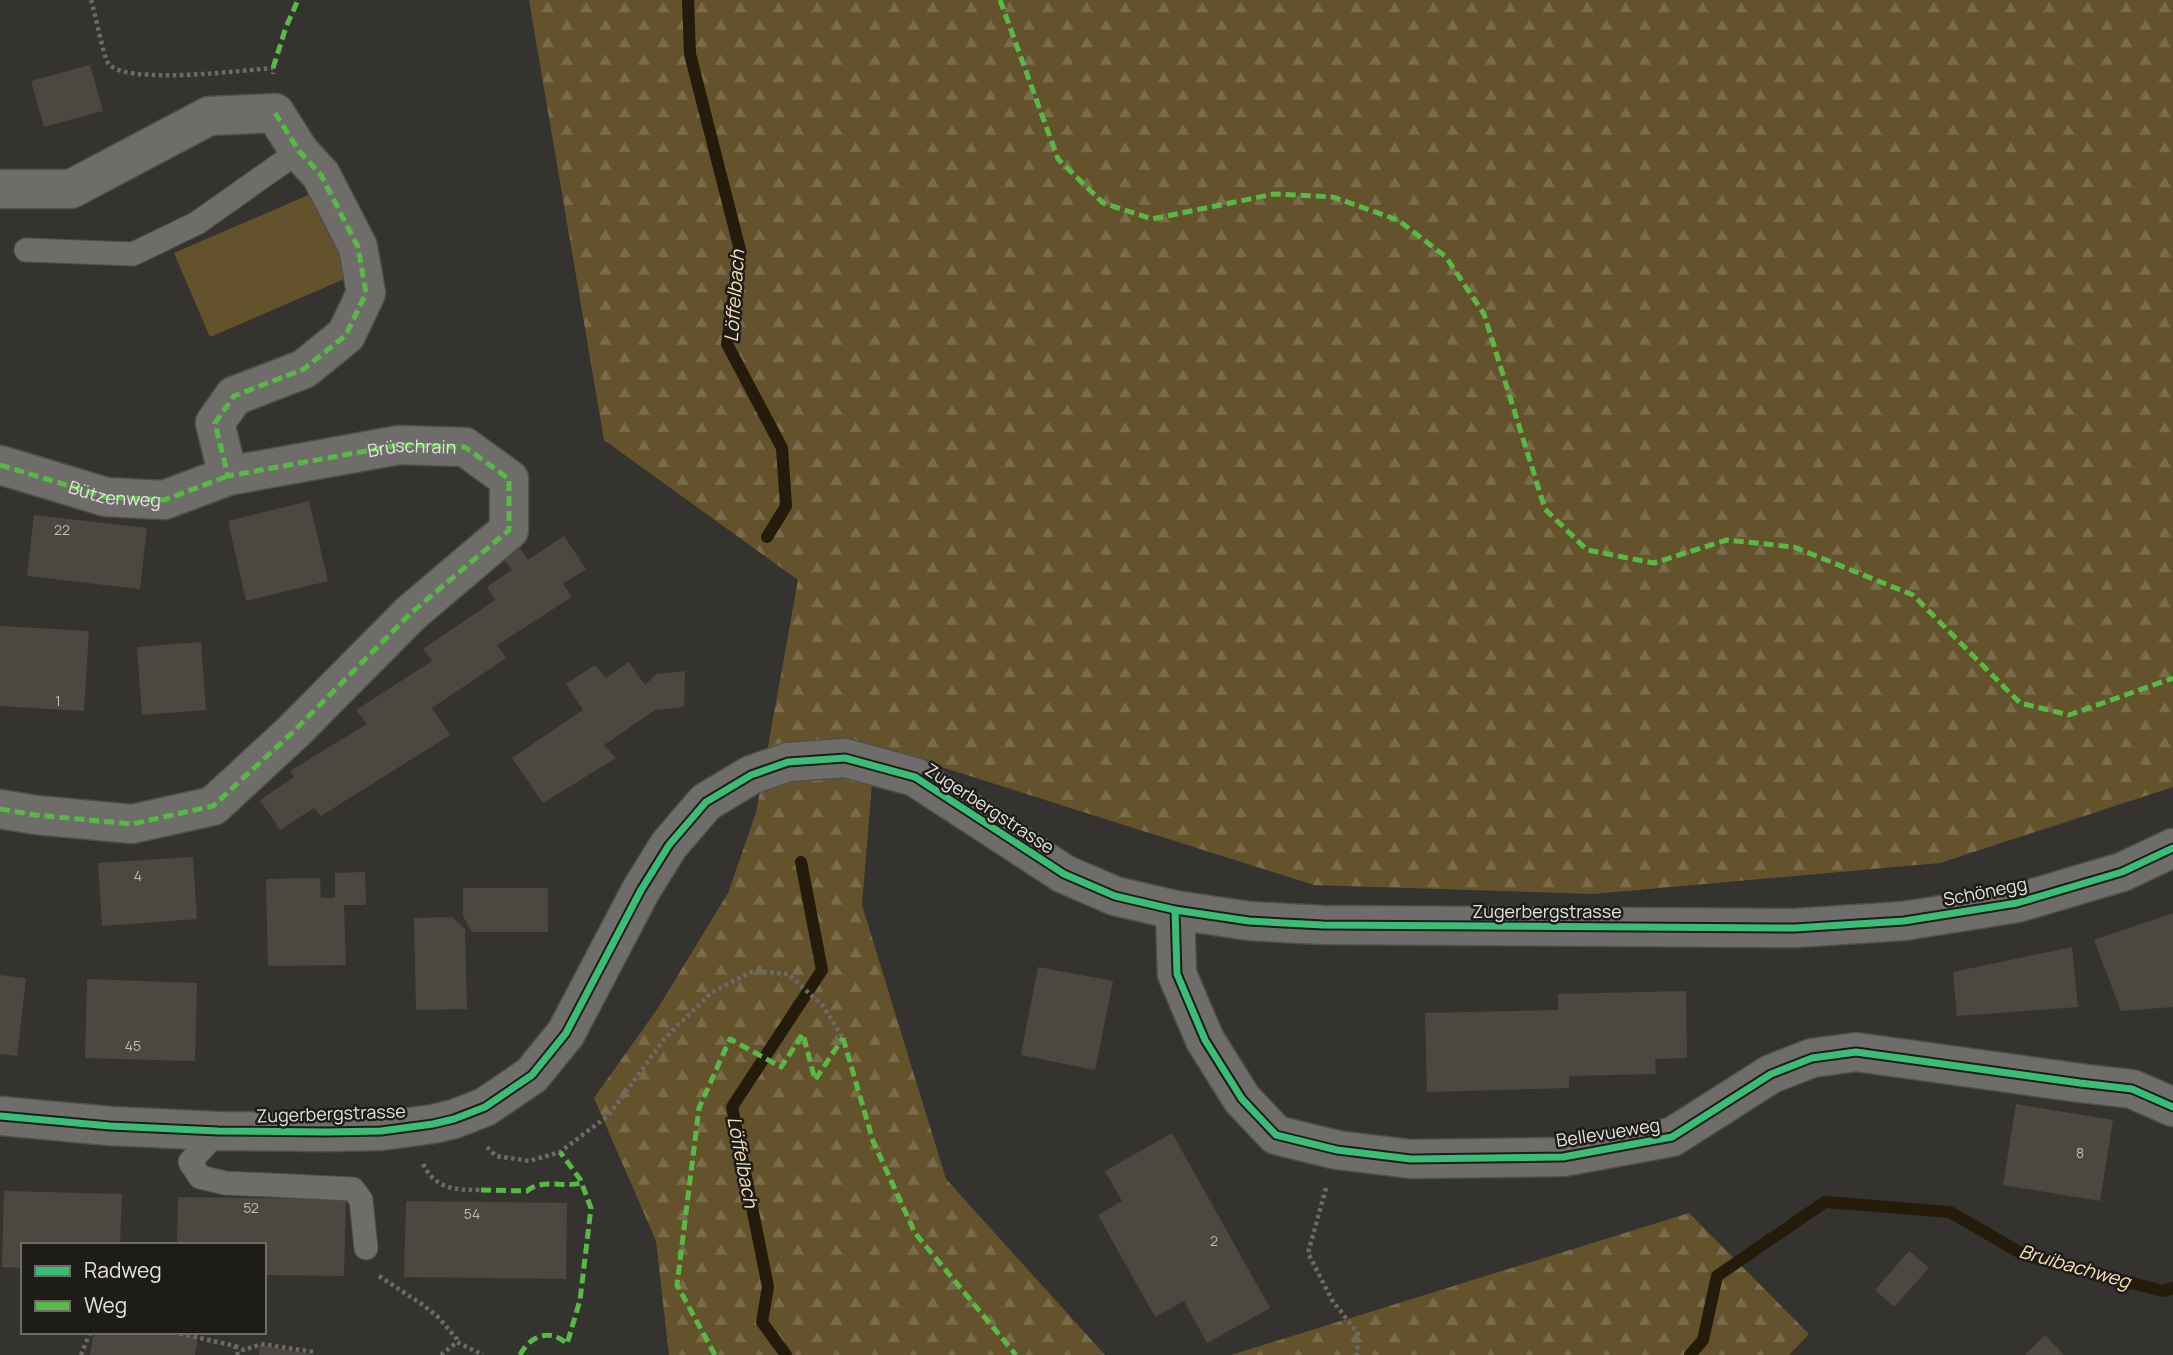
<svg xmlns="http://www.w3.org/2000/svg" width="2173" height="1355" font-family="Manrope,sans-serif">
	<defs>
		<pattern id="forest-firs" width="22" height="20" patternUnits="userSpaceOnUse" patternTransform="scale(1.75)"><rect width="22" height="20" fill="#64522d"/><path d="M5 1l3.5 6h-7zM16 11l3.5 6h-7z" fill="#7a6b4b"/></pattern>
	</defs>
	<rect width="100%" height="100%" fill="#353330"/>
	<!-- forest -->
	<g fill="url(#forest-firs)">
		<path d="M529,0h1644v787l-233,76 -347,31 -279,-9 -439,-139 -13,159 84,274 159,176h-436l-13,-114 -62,-143 64,-90 70,-115 28,-80 42,-233 -194,-140z"/>
		<path d="M1689,1213l120,121 -20,21h-558z"/>
	</g>
	<!-- garden -->
	<path fill="#64522d" d="M313,193l36,84 -139,60 -36,-84z"/>
	<g fill="none" stroke-linecap="round" stroke-linejoin="round">
		<!-- stream -->
		<g stroke="#251b0a" stroke-width="12">
			<path d="M688,0l2,54 50,196 -13,94 55,104 4,58 -19,31"/>
			<path d="M786,1355l-24,-33 6,-35 -36,-180 90,-137 -21,-108"/>
			<path d="M1690,1355l13,-15 14,-64 108,-74 125,10 74,43 139,36 10,-3"/>
		</g>
	</g>
	<!-- building -->
	<g fill="#4d483f">
		<path d="M90,65l13,46 -59,16 -13,-46z"/>
		<path d="M309,501l19,80 -82,20 -18,-80z"/>
		<path d="M34,515l113,13 -7,61 -113,-13z"/>
		<path d="M564,536l22,33 -23,15 9,13 -75,48 9,13 -74,50 18,27 -129,81 -7,-8 -34,22 -20,-30 34,-23 -4,-6 77,-47 -11,-14 76,-49 -9,-12 72,-49 -8,-13 25,-17 -8,-11 16,-11 8,12z"/>
		<path d="M0,626l89,5 -5,80 -84,-5z"/>
		<path d="M201,642l5,68 -64,5 -5,-68z"/>
		<path d="M629,662l16,23 11,-11 29,-3 -1,36 -29,3 -51,35 12,13 -73,45 -31,-45 71,-48 -17,-26 29,-19 11,13z"/>
		<path d="M193,857l4,62 -95,7 -4,-63z"/>
		<path d="M365,872l1,33h-22l2,60 -78,1 -2,-87 54,-1 1,20h14v-25z"/>
		<path d="M463,888h85v44h-76l-9,-16z"/>
		<path d="M2173,913v94l-52,4 -27,-71z"/>
		<path d="M452,917l13,12 2,80 -51,1 -2,-92z"/>
		<path d="M2072,947l6,60 -121,9 -4,-44z"/>
		<path d="M1038,967l75,14 -18,89 -74,-15z"/>
		<path d="M0,975l26,3 -9,78 -17,-2z"/>
		<path d="M87,979l110,4 -2,78 -110,-3z"/>
		<path d="M1686,991l1,67 -32,1 1,15 -87,2v12l-142,4 -2,-79 133,-3v-16z"/>
		<path d="M2016,1104l97,16 -13,81 -97,-16z"/>
		<path d="M1172,1133l98,175 -63,35 -23,-42 -29,16 -57,-102 24,-14 -17,-30z"/>
		<path d="M4,1191l118,3 -2,51h-97v23l-21,-1z"/>
		<path d="M178,1197l168,2 -2,77 -80,-1v-30h-87z"/>
		<path d="M406,1201l161,2 -1,76 -162,-2z"/>
		<path d="M1909,1251l20,17 -35,39 -19,-17z"/>
		<path d="M94,1332h70l34,5 -3,18h-105z"/>
		<path d="M2045,1335l19,20h-39z"/>
		<path d="M260,1345l50,9v1h-51z"/>
	</g>
	<g fill="none" stroke-linecap="round" stroke-linejoin="round">
		<defs>
			<g id="lane">
				<path d="M26,250l107,4 64,-31 102,-72"/>
				<path d="M218,1131l-28,31 10,15 25,6 128,6 8,11 5,48"/>
			</g>
			<g id="street">
				<path id="s1" d="M0,189h71l138,-73 66,-3 24,38 22,24 37,72 8,46 -20,42 -42,34 -70,27 -19,27 13,53 171,-31 66,2 44,32v51l-98,83 -118,119 -80,74 -81,18 -96,-9 -36,-6"/>
				<path d="M0,465l106,32 58,3 64,-24"/>
				<path d="M1175,910l2,64 28,66 37,59 34,36 61,15 74,9 152,-2 109,-20 99,-63 41,-16 44,-6 224,31 52,6 41,18"/>
				<path d="M0,1116l110,10 108,5 109,1 54,-1 52,-7 21,-5 31,-12 47,-32 34,-42 75,-143 28,-45 37,-43 45,-27 37,-13 57,-4 70,19 149,97 51,22 60,14 74,11 74,4 472,3 109,-7 113,-18 105,-31 51,-24"/>
			</g>
		</defs>
		<!-- lane casing -->
		<use href="#lane" stroke="#514f4c" stroke-width="25"/>
		<!-- street casing -->
		<use href="#street" stroke="#514f4c" stroke-width="41"/>
		<!-- path -->
		<g stroke="#6c6b68" stroke-width="4.5" stroke-dasharray="3.5 3.5" stroke-linecap="butt">
			<path d="M91,0c4,12 12,55 17,63 15,23 137,7 165,5v6"/>
			<path d="M487,1147l9,9 33,5 31,-9 49,-37 56,-77 46,-45 42,-22 35,3 35,32 20,32"/>
			<path d="M423,1164c12,25 32,26 58,26"/>
			<path d="M1326,1188l-18,65 24,47 26,34 -1,21"/>
			<path d="M379,1276l44,29 15,12 19,22v3"/>
			<path d="M173,1332l62,14 3,9"/>
			<path d="M235,1346l9,4 17,-6 53,8"/>
			<path d="M81,1355l9,-23"/>
			<path d="M441,1355l16,-13 26,13"/>
		</g>
		<!-- lane -->
		<use href="#lane" stroke="#6f6d6a" stroke-width="23"/>
		<!-- street -->
		<use href="#street" stroke="#6f6d6a" stroke-width="38"/>
		<!-- quiet -->
		<g stroke="#58b947" stroke-width="5" stroke-dasharray="10 5" stroke-linecap="butt">
			<path d="M1000,0l58,159 45,44 49,16 122,-25 59,3 65,23 48,37 38,57 61,195 42,41 67,13 73,-23 67,7 119,48 107,108 49,12 104,-37"/>
			<path d="M273,68l13,-41 12,-27"/>
			<path id="s2" d="M0,465l106,32 58,3 64,-24"/>
			<path d="M0,809l36,6 96,9 81,-18 80,-74 118,-119 98,-83v-51l-44,-32 -66,-2 -171,31 -13,-53 19,-27 70,-27 42,-34 20,-42 -8,-46 -37,-72 -22,-24 -24,-38"/>
			<path d="M843,1038l30,103 42,92 101,122"/>
			<path d="M481,1190l46,1c16,-13 36,-3 54,-8"/>
			<path d="M520,1355c10,-20 31,-27 47,-11l13,-44 11,-92 -11,-29 -20,-27"/>
			<path d="M715,1355l-38,-70 22,-177 31,-69 51,28 22,-33 12,46 28,-42"/>
		</g>
		<defs>
			<g id="cycleway">
				<path d="M1175,910l2,64 28,66 37,59 34,36 61,15 74,9 152,-2 109,-20 99,-63 41,-16 44,-6 224,31 52,6 41,18"/>
				<path d="M0,1116l110,10 108,5 109,1 54,-1 52,-7 21,-5 31,-12 47,-32 34,-42 75,-143 28,-45 37,-43 45,-27 37,-13 57,-4 70,19 149,97 51,22 60,14 74,11 74,4 472,3 109,-7 113,-18 105,-31 51,-24"/>
			</g>
		</defs>
		<!-- cycleway casing -->
		<use href="#cycleway" stroke="#1e1c19" stroke-width="11"/>
		<!-- cycleway -->
		<use href="#cycleway" stroke="#3abd76" stroke-width="7"/>
	</g>
	<g text-anchor="middle" dominant-baseline="central" stroke-width="5" stroke-linejoin="round" paint-order="stroke">
		<!-- number labels -->
		<g font-size="14" fill="#bfbcb6">
			<text x="62" y="529">22</text>
			<text x="58" y="700">1</text>
			<text x="138" y="875">4</text>
			<text x="133" y="1045">45</text>
			<text x="2080" y="1152">8</text>
			<text x="251" y="1207">52</text>
			<text x="472" y="1213">54</text>
			<text x="1214" y="1240">2</text>
		</g>
		<!-- street labels -->
		<g font-size="18" fill="#e5e2de" stroke="#1e1c19">
			<text stroke="none"><textPath href="#s1" startOffset="948">Brüschrain</textPath></text>
			<text stroke="none"><textPath href="#s2" startOffset="119">Bützenweg</textPath></text>
			<text transform="translate(990 808) rotate(33)">Zugerbergstrasse</text>
			<text transform="translate(1985 891) rotate(-11)">Schönegg</text>
			<text x="1547" y="911">Zugerbergstrasse</text>
			<text transform="translate(331 1113) rotate(-2)">Zugerbergstrasse</text>
			<text transform="translate(1608 1132) rotate(-9)">Bellevueweg</text>
		</g>
		<!-- water labels -->
		<g font-size="19" font-style="italic" fill="#fbe1af" stroke="#1e1c19">
			<text transform="translate(734 296) rotate(-86)">Löffelbach</text>
			<text transform="translate(743 1162) rotate(79)">Löffelbach</text>
			<text transform="translate(2075 1266) rotate(16)">Bruibachweg</text>
		</g>
	</g>
	<!-- legend -->
	<rect x="21" y="1243" width="245" height="91" fill="#1e1c19" stroke="#6e6b68" stroke-width="2"/>
	<rect x="35" y="1266" width="35" height="10" fill="#3abd76" stroke="#6e6b68" stroke-width="2"/>
	<text x="84" y="1278" font-size="21" fill="#e5e2de">Radweg</text>
	<rect x="35" y="1301" width="35" height="10" fill="#58b947" stroke="#6e6b68" stroke-width="2"/>
	<text x="84" y="1313" font-size="21" fill="#e5e2de">Weg</text>
</svg>
